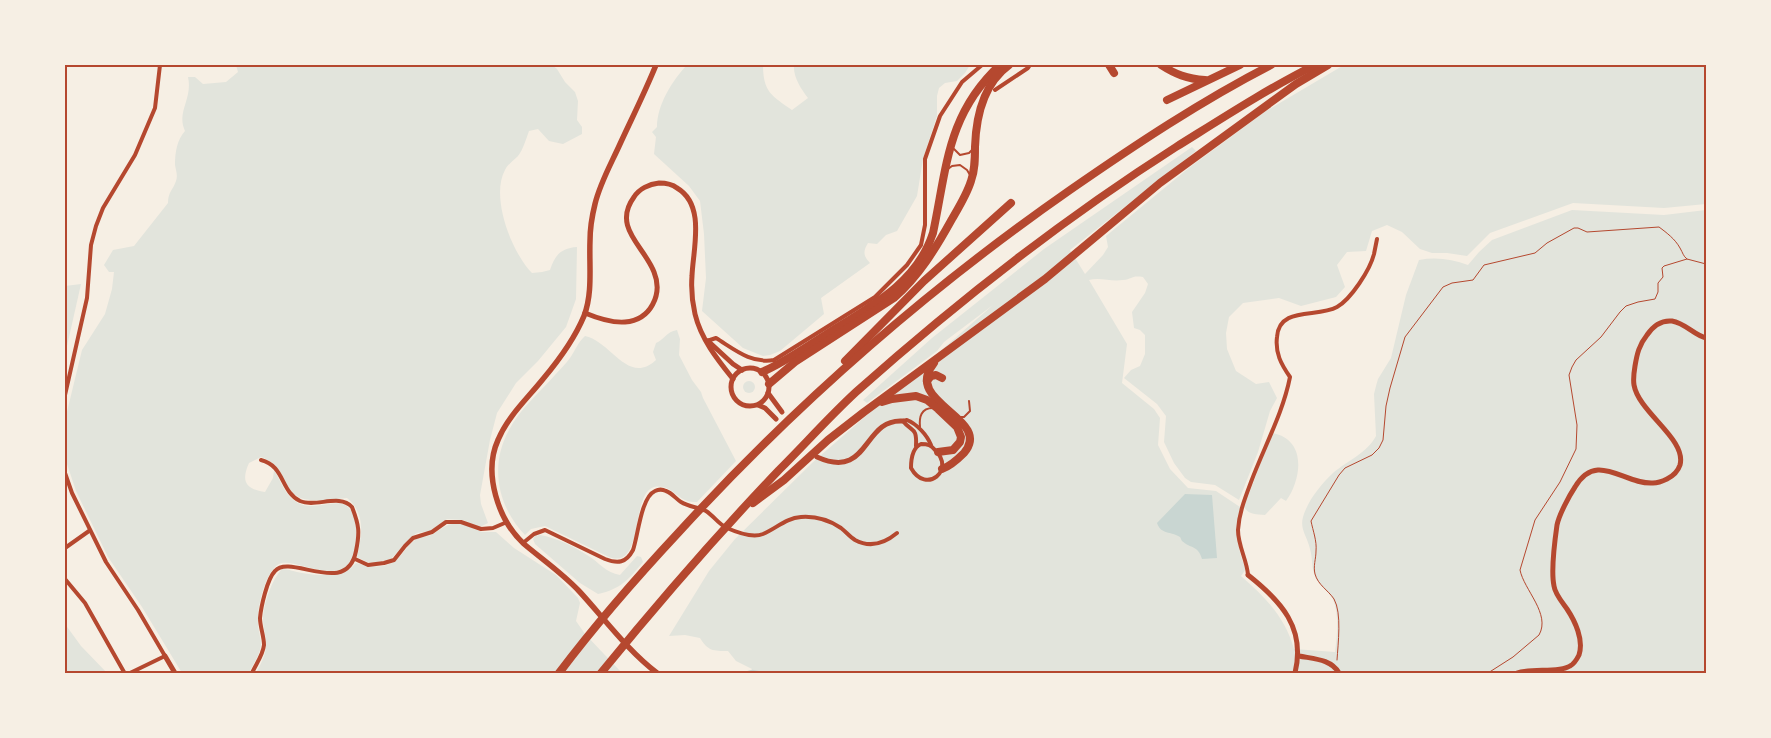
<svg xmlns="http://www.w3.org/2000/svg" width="1771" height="738" font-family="'PT Serif',serif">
	<rect width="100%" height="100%" fill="#f6efe4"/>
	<!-- green -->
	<g fill="#e2e4dc">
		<path d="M236,65h316l5,4 8,13 10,10 3,9 -1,19 5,7v7l-19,10 -14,-3 -11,-12 -9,2c-3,8 -6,19 -11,25 -4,4 -10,8 -13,14 -15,27 7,83 27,103l10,-1 8,-2c5,-15 11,-22 27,-23l-1,52 -10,28 -28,34 -22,22 -19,30 -7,27 -10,55 1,9 7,19 -8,4 -17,-7 -16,-1 -17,12 -13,2 -6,4 -20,22 -18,4 -6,-1 -10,-5c5,-22 9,-43 -10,-59 -13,1 -30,4 -43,1 -23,-6 -15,-33 -43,-42l-12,6c-8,18 -4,26 16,29l8,-14 1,-8c7,11 11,26 24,33 24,12 51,-18 58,22 2,7 0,26 -3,34 -13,28 -61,-3 -74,5 -13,7 -21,40 -21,55 -1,9 3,17 3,26 -1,10 -8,19 -12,28h-67l-40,-66 -34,-50 -32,-66 -11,-33v-38l17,-70 23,-36 7,-25 2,-17h-5l-5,-7 9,-15 21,-4 34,-43c0,-11 5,-13 8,-22 2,-6 0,-10 -1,-16 0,-13 2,-25 10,-34 -9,-19 8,-32 3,-54h7l8,7 23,-2 12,-10z"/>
		<path d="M687,65h76c0,27 9,31 29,45l16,-12c-7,-9 -15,-21 -14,-33h176l-5,8 -8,8 -12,2 -6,5 -2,8v20l-14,43 -6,37 -20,35 -11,4 -9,9 -9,-1c-5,8 -5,13 2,20l-49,35 3,16 -44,37 -10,4 -7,1 -20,-8 -41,-37 4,-33 -2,-44 -4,-33 -11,-15 -35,-32 2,-17 -4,-5 5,-5c0,-22 15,-46 30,-62z"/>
		<path d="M1344,65h362v139l-42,4 -91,-5 -83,30 -23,23 -20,-3h-15l-12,-4 -18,-17 -15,-7 -15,6 -6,20 -19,1 -10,13 8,22 -9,10 -35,9 -22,-8 -36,5 -14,14 -3,16 1,16 9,22 20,13 13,-2 8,16 -7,13 -12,41 -19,48 -24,-15 -24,-3 -6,-4 -11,-15 -10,-21 2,-26 -9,-12 -33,-26 7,-8 9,-4 5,-12v-19l-5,-5 -6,-2 -2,-16 13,-19 3,-9 -5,-7c-12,-2 -10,2 -20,3 -12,2 -23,-3 -34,0l38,64 -5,39 32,26 6,9 -2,27 12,24 18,19 28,3 24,16c-4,22 -4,41 6,62l-5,7c25,22 44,41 53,73l41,3c2,-15 4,-35 -1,-50 -3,-10 -14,-14 -18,-24 -5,-9 -3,-19 -6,-29 -4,-17 -13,-21 -4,-40 5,-12 17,-27 27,-36 14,-12 34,-20 43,-37l-2,-42 2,-8 2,-7 13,-21 15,-63 13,-35c17,-3 33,-1 49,5l11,-13 13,-12 80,-30 92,5 42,-5v463h-953l-1,-4 -16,-8 -8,-10c-15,0 -20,0 -28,-13l-15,-3 -16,1 40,-65 26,-32 77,-76 181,-158 -49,37 -7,9 -70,52 -4,-3 69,-62 112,-89 148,-102 4,4 -126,99 15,24 18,-19 5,-8 -2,-11 84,-69 76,-56z"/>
		<path d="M81,284l-16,71v-69z"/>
		<path d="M677,330l3,9 -1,16 13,25 9,12 2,6 33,63 -39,41c-4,0 -8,0 -12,-2 -11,-5 -16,-16 -31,-13 -24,7 -9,83 -45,70l-64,-31 -14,3 -6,6c-27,-28 -36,-69 -16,-105 11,-21 30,-37 46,-55 5,-6 11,-11 15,-17 5,-7 8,-16 15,-22 26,5 43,50 71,24l-3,-8 3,-9c9,-4 10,-11 21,-13z"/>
		<circle cx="749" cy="387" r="6"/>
		<path d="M1272,433c35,6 30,46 14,68l-5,-3 -16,17c-9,-1 -16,0 -21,-8z"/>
		<path d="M460,523l22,9h14l18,16 42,27 22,23 2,5 -4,18 9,13 37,39h-366c4,-8 9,-16 10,-26 1,-9 -3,-18 -3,-27 0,-15 9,-41 19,-51 7,0 13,3 20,4 18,3 41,5 54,-10 14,4 32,7 43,-6 6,-6 9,-12 16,-17 5,-5 12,-2 18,-6 12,-7 12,-10 27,-11z"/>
		<path d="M540,535c17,3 33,11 47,20 12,7 19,18 33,20l17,-19 4,1 2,5c-14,17 -22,27 -45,32l-18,-11 -45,-39 -2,-5 2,-3z"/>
		<path d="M65,624l16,22 26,27h-42z"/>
	</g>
	<!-- water -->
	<path fill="#c9d6d2" d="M1185,494l27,1 5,63 -15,1c-4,-14 -11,-10 -20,-18 -1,-1 -1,-3 -2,-4 -9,-6 -19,-2 -23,-14z"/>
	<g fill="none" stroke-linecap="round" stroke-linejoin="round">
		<!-- stream -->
		<path stroke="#c9d6d2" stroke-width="2.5" d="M745,673l7,-2 12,2"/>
		<!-- path -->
		<g stroke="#b5482f" stroke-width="1">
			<path d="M1337,660c1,-16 5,-47 -3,-61 -6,-9 -16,-14 -19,-25 -2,-8 1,-15 1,-23 1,-10 -3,-20 -5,-30l28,-46 6,-7 27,-13 7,-7 4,-8 3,-34 4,-18 15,-51 38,-50 9,-4 21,-3 11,-15 51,-12 12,-10 27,-15h4l9,4 72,-5c8,6 16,12 21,21 3,5 3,8 7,11"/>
			<path d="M1488,673l25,-16 26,-22c12,-21 -15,-45 -19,-65l15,-50 25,-38 16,-33 1,-24 -8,-50 3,-8 4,-7 25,-23 19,-25 6,-6 12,-4 17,-3 3,-7v-9l5,-6 -1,-9 2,-2 23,-7 19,5"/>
		</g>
		<!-- service -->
		<g stroke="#b5482f" stroke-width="2">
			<path d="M954,149l6,6 9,-2 3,-3"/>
			<path d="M948,169l4,-3 8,-1 7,5 3,5"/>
			<path d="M959,417h5l6,-6 -1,-10"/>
			<path d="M920,427c-1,-10 1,-19 13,-19"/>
		</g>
		<!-- minor -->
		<g stroke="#b5482f" stroke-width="4">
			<path d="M995,90l33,-22 2,-3"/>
			<path d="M707,341l9,-3c18,11 35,26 58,22l101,-63 32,-32 14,-20 4,-20v-66l15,-43 22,-34 20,-17"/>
			<path d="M65,395l22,-97 4,-53 5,-19 7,-18 32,-53 20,-47 5,-43"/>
			<path d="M903,421l4,-1c10,4 20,15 24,25"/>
			<path d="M903,421c9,12 14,5 13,25"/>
			<path d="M921,444c7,0 10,1 14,6 21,20 -9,45 -24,18 0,-9 1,-20 10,-24z"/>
			<path d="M65,473l7,20 34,69 32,48 27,46 -35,17"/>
			<path d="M523,543l11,-9 11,-4 60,29c13,5 21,4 28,-9 5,-14 8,-53 22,-59 4,-2 7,-2 11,0 6,2 10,8 15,11 8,5 17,5 25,9 8,5 12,13 21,17 9,4 26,10 36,6 14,-6 23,-16 38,-17 14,-1 28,3 40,11 5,4 9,9 14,12 15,8 30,3 42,-7"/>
			<path d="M65,548l24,-17"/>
			<path d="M355,559l13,6 16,-2 10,-3 11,-14 8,-8 19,-6 14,-10h15l20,7 12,-1 14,-6"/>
			<path d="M1248,575c-1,-15 -10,-29 -10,-45 1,-17 7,-32 13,-48 13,-35 32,-69 39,-105 -9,-13 -15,-24 -13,-40 2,-31 40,-19 60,-30 14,-8 33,-37 37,-53 1,-5 2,-10 3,-15"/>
			<path d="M65,579l20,24 39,69 1,1"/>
			<path d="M252,673c4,-9 11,-18 12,-28 0,-9 -4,-18 -4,-27 1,-11 7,-39 15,-47 15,-18 72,27 81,-20 4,-19 3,-26 -4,-44 -13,-14 -36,1 -52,-6 -20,-10 -15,-35 -39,-41"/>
		</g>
		<!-- tertiary -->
		<g stroke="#b5482f" stroke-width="5">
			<path d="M585,313c12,5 27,10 40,9 26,-2 38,-28 29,-50 -10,-26 -42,-45 -20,-75 5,-8 15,-13 25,-14 7,0 13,1 18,5 29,17 16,61 15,88 -1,13 0,25 3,38 6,25 22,45 38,65"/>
			<path d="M708,341l25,23 9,6"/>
			<circle cx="750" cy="387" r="19"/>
			<path d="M768,393l14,19"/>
			<path d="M758,405l7,3 11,11"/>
			<path d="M817,457c53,24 45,-39 86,-36"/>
			<path d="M1248,575c33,26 58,53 47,98"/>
			<path d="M165,656l10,17"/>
			<path d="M1299,656c15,3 32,3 40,17"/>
			<path d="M1517,673c15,-5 42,0 53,-7 4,-2 7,-7 9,-11 5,-15 -4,-34 -12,-46 -5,-7 -12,-15 -13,-23 -3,-14 1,-47 3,-61 2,-10 12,-29 18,-38 22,-37 49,-2 78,-4 5,0 10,-2 14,-4 6,-3 11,-8 13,-14 7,-26 -41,-52 -46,-80 -1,-6 0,-13 1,-19 2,-12 4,-21 12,-31 6,-9 14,-15 25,-14 13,2 22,14 34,17"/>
		</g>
		<!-- secondary -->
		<path stroke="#b5482f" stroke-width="5.5" d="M656,65c-11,27 -24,53 -36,79 -9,20 -20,39 -25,60 -3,12 -5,24 -5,37 -1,24 3,52 -6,75 -10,24 -25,44 -41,63 -16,20 -35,37 -45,61 -15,33 0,80 26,104 19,16 38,29 55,47 25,27 48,59 78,82"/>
		<!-- motorway -->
		<g stroke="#b5482f" stroke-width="8">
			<path d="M1109,65l5,8"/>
			<path d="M1161,65c14,9 26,14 44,15"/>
			<path d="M1167,100l73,-35"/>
			<path d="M845,361l79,-80 87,-78"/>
			<path d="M934,363c-33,40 60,55 30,90 -6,6 -13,13 -22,16"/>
			<path d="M762,372c23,-10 44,-25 66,-39 42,-26 89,-50 105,-100 14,-66 14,-119 67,-168"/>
			<path d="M927,381l4,-5 5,-1 6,3"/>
			<path d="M769,384l26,-22 99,-64c25,-22 42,-50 58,-79 7,-12 15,-25 19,-38 4,-11 4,-22 4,-34 1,-30 8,-63 34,-82"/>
			<path d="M882,402l10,-3 24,-3 11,4 11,9 19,18 4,10 -1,5 -7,8 -15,2"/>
			<path d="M753,503l31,-23 44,-40 36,-28 181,-133 115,-96 136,-99 32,-19"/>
			<path d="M559,673c37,-49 78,-96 120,-141 119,-130 246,-241 391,-342 65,-45 131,-89 201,-125"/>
			<path d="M601,673c57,-70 116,-138 178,-203 26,-26 50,-53 77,-78 100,-89 207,-173 320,-245 45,-28 91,-58 139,-82"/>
		</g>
	</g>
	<!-- border -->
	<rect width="1771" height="738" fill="none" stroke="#f6efe4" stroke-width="132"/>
	<rect x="66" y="66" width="1639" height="606" fill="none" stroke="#b5482f" stroke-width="2"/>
</svg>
